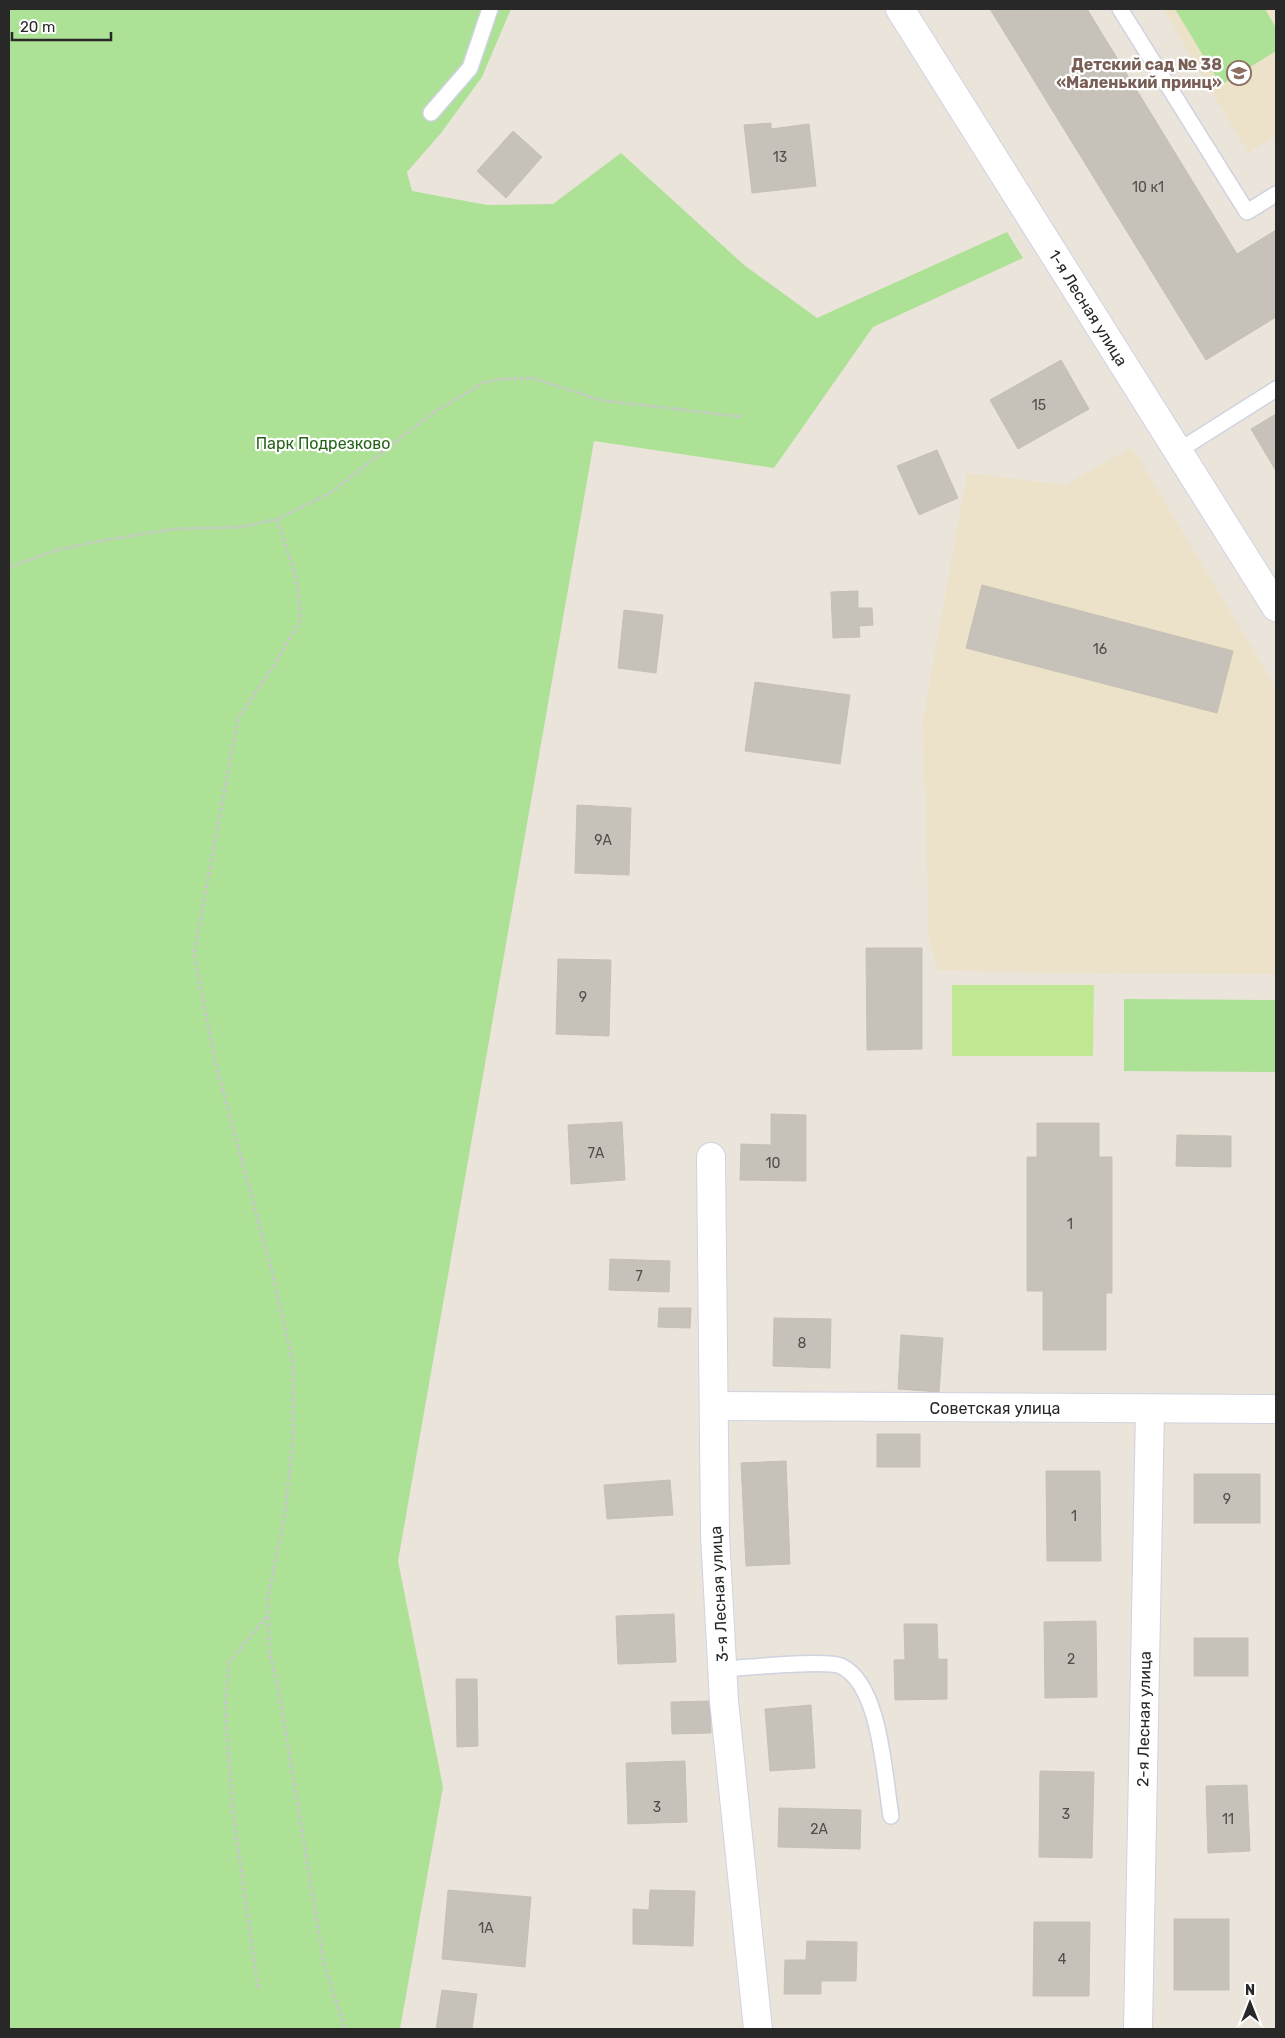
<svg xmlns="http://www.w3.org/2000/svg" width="1285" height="2038" font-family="Rubik,sans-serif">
	<rect width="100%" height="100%" fill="#ebe4da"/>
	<!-- education -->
	<g fill="#ece2c9">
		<path d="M1163,9h113v127l-28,17z"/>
		<path d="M1132,447l144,241v286l-225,-1 -114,-3 -8,-32 -6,-218 44,-247 98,12z"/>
	</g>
	<!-- green -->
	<g fill="#ace196">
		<path d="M9,9h502l-29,68 -41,56 -34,39 5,19 75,14 66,-1 68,-51 123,112 73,53 190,-86 16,26 -150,69 -99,141 -180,-27 -196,1120 45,226 -43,242h-391z"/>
		<path d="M1175,9h90l11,19v23l-55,34z"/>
		<path d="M1124,999l152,1v72l-152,-1z"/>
	</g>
	<!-- pitch -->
	<path fill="#c0e892" d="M952,985h142l-1,71h-141z"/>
	<!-- building -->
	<g fill="#c6c1b9" stroke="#c6c0b4">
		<path d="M990,9h97l150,245 39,-24v87l-70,43z"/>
		<path d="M771,123v6l38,-5 7,62 -64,7 -8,-68z"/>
		<path d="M513,131l29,26 -36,41 -29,-27z"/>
		<path d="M1061,360l28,49 -71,40 -28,-49z"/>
		<path d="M1276,414v57l-25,-42z"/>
		<path d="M937,450l21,48 -39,17 -22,-49z"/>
		<path d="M982,585l251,66 -16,62 -251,-65z"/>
		<path d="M858,591v17h14l1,17 -14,1 1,11 -27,1 -2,-46z"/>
		<path d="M624,610l39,5 -7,58 -38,-5z"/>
		<path d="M755,682l95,13 -10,69 -95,-13z"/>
		<path d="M577,805l54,3 -2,67 -54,-2z"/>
		<path d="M866,948h56v101l-55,1z"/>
		<path d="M558,959l53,1 -2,76 -53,-2z"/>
		<path d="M771,1114l35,1v66l-66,-1 1,-36 30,1z"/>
		<path d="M622,1122l3,58 -54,4 -3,-59z"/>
		<path d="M1037,1123h62v34h13v136h-6v57h-63v-59h-16v-134h10z"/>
		<path d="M1177,1135l54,1v31l-55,-1z"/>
		<path d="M610,1259l60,2 -1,31 -60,-2z"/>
		<path d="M659,1308h32l-1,20 -32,-1z"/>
		<path d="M774,1318l57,1 -1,49 -57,-2z"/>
		<path d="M901,1335l42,3 -4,54 -41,-3z"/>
		<rect x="877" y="1434" width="43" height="33"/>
		<path d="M786,1461l4,103 -44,2 -5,-103z"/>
		<path d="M1046,1471h54l1,90h-54z"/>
		<rect x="1194" y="1474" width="66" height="49"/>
		<path d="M670,1480l3,35 -66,4 -3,-34z"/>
		<path d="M674,1614l2,48 -58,2 -2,-48z"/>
		<path d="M1096,1621l1,76 -52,1 -1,-76z"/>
		<path d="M904,1624h33l1,35h-33z"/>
		<rect x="1194" y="1638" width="54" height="38"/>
		<path d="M947,1659v40l-52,1 -1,-40z"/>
		<path d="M456,1679h21l1,67 -21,1z"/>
		<path d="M710,1701l1,32 -39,1 -1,-32z"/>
		<path d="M811,1705l4,63 -45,3 -5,-62z"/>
		<path d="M685,1761l2,61 -59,2 -2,-61z"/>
		<path d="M1040,1771l54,1 -2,86 -53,-1z"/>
		<path d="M1247,1785l3,66 -42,2 -2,-67z"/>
		<path d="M779,1808l82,2 -1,39 -82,-2z"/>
		<path d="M448,1890l83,7 -6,70 -83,-8z"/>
		<path d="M650,1890l45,1 -2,55 -60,-2v-35l16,1z"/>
		<rect x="1174" y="1919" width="55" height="71"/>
		<path d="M1034,1922h56l-1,74h-56z"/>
		<path d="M807,1941l50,1 -1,39h-35v13h-37l1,-34h21z"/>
		<path d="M442,1990l35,4 -5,35h-36z"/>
	</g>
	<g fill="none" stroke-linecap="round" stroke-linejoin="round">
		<defs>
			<g id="service">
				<path d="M1120,9l127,203 29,-18"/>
				<path d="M431,113l39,-45 20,-59"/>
				<path d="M1178,451l98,-62"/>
				<path d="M723,1669c22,-1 102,-10 118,-3 40,19 43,110 50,150"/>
			</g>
			<g id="minor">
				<path d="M900,9l376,598"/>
				<path d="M711,1157l4,378 9,166 34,328"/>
				<path d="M714,1406l562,3"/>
				<path d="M1138,2029l12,-620"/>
			</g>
		</defs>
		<!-- service casing -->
		<use href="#service" stroke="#cfd2e1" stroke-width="18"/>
		<!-- minor casing -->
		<use href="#minor" stroke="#cfd2e1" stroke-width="30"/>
		<!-- path -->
		<g stroke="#c7c7c7" stroke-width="3" stroke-dasharray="4 2.5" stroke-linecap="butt">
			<path d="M277,519l19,58 5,42 -30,51 -33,48 -44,236 22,111 57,210 20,88v77l-8,73 -17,85 1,53 10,40 45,272 21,66"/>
			<path d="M9,567l45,-16 40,-9 79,-13 68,-2 36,-8 53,-26 104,-81 49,-29 17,-4 33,-1 67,22 143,17"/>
			<path d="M258,1988l-25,-176 -8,-104 4,-46 39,-47"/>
		</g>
		<!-- service -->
		<use href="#service" stroke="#fff" stroke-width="15"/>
		<!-- minor -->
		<use href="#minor" stroke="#fff" stroke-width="28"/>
	</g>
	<!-- icons -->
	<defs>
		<symbol id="school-ring" viewBox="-11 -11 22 22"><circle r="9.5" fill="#fff" stroke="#8d6e63" stroke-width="1.5"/><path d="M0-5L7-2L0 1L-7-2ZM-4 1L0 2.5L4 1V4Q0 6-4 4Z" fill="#8d6e63"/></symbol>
	</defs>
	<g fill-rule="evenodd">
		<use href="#school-ring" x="1225" y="59" width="28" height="28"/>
	</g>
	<g text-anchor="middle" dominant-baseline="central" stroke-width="4.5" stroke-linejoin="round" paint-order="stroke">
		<!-- number labels -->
		<g font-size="14" fill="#504e4c">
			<text x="780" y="157">13</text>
			<text x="1148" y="187">10 к1</text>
			<text x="1039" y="405">15</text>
			<text x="1100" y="649">16</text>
			<text x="603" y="840">9А</text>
			<text x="583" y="997">9</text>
			<text x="596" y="1153">7А</text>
			<text x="773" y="1163">10</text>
			<text x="1070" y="1224">1</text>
			<text x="639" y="1276">7</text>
			<text x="802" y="1343">8</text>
			<text x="1227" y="1499">9</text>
			<text x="1074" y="1516">1</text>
			<text x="1071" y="1659">2</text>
			<text x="657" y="1807">3</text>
			<text x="1066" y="1814">3</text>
			<text x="1228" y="1819">11</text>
			<text x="819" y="1829">2А</text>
			<text x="486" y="1928">1А</text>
			<text x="1062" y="1959">4</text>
		</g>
		<!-- education labels -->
		<g font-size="16" font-weight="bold" fill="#785e54" stroke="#fff" text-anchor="end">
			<text x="1222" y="64">Детский сад № 38<tspan x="1222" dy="18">«Маленький принц»</tspan></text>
		</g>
		<!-- street labels -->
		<g font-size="16" fill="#282828" stroke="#fff">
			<text transform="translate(1088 308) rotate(58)">1-я Лесная улица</text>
			<text x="995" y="1408">Советская улица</text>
			<text transform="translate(719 1594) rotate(-93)">3-я Лесная улица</text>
			<text transform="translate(1144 1719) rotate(-89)">2-я Лесная улица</text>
		</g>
		<!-- park labels -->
		<g font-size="16" fill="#26631a" stroke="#fff">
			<text x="323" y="443">Парк Подрезково</text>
		</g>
	</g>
	<!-- border -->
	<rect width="1285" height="2038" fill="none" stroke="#282828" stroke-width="20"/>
	<!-- north arrow -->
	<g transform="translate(1250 2003)" stroke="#ffffff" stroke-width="4" paint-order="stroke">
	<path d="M0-4L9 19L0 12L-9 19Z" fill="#282828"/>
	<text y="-8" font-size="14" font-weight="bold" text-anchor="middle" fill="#282828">N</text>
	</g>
	<!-- scale -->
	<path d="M12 32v8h99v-8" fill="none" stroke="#282828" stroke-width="2.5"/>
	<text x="20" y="32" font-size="15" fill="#282828" stroke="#ffffff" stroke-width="4" paint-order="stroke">20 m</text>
</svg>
